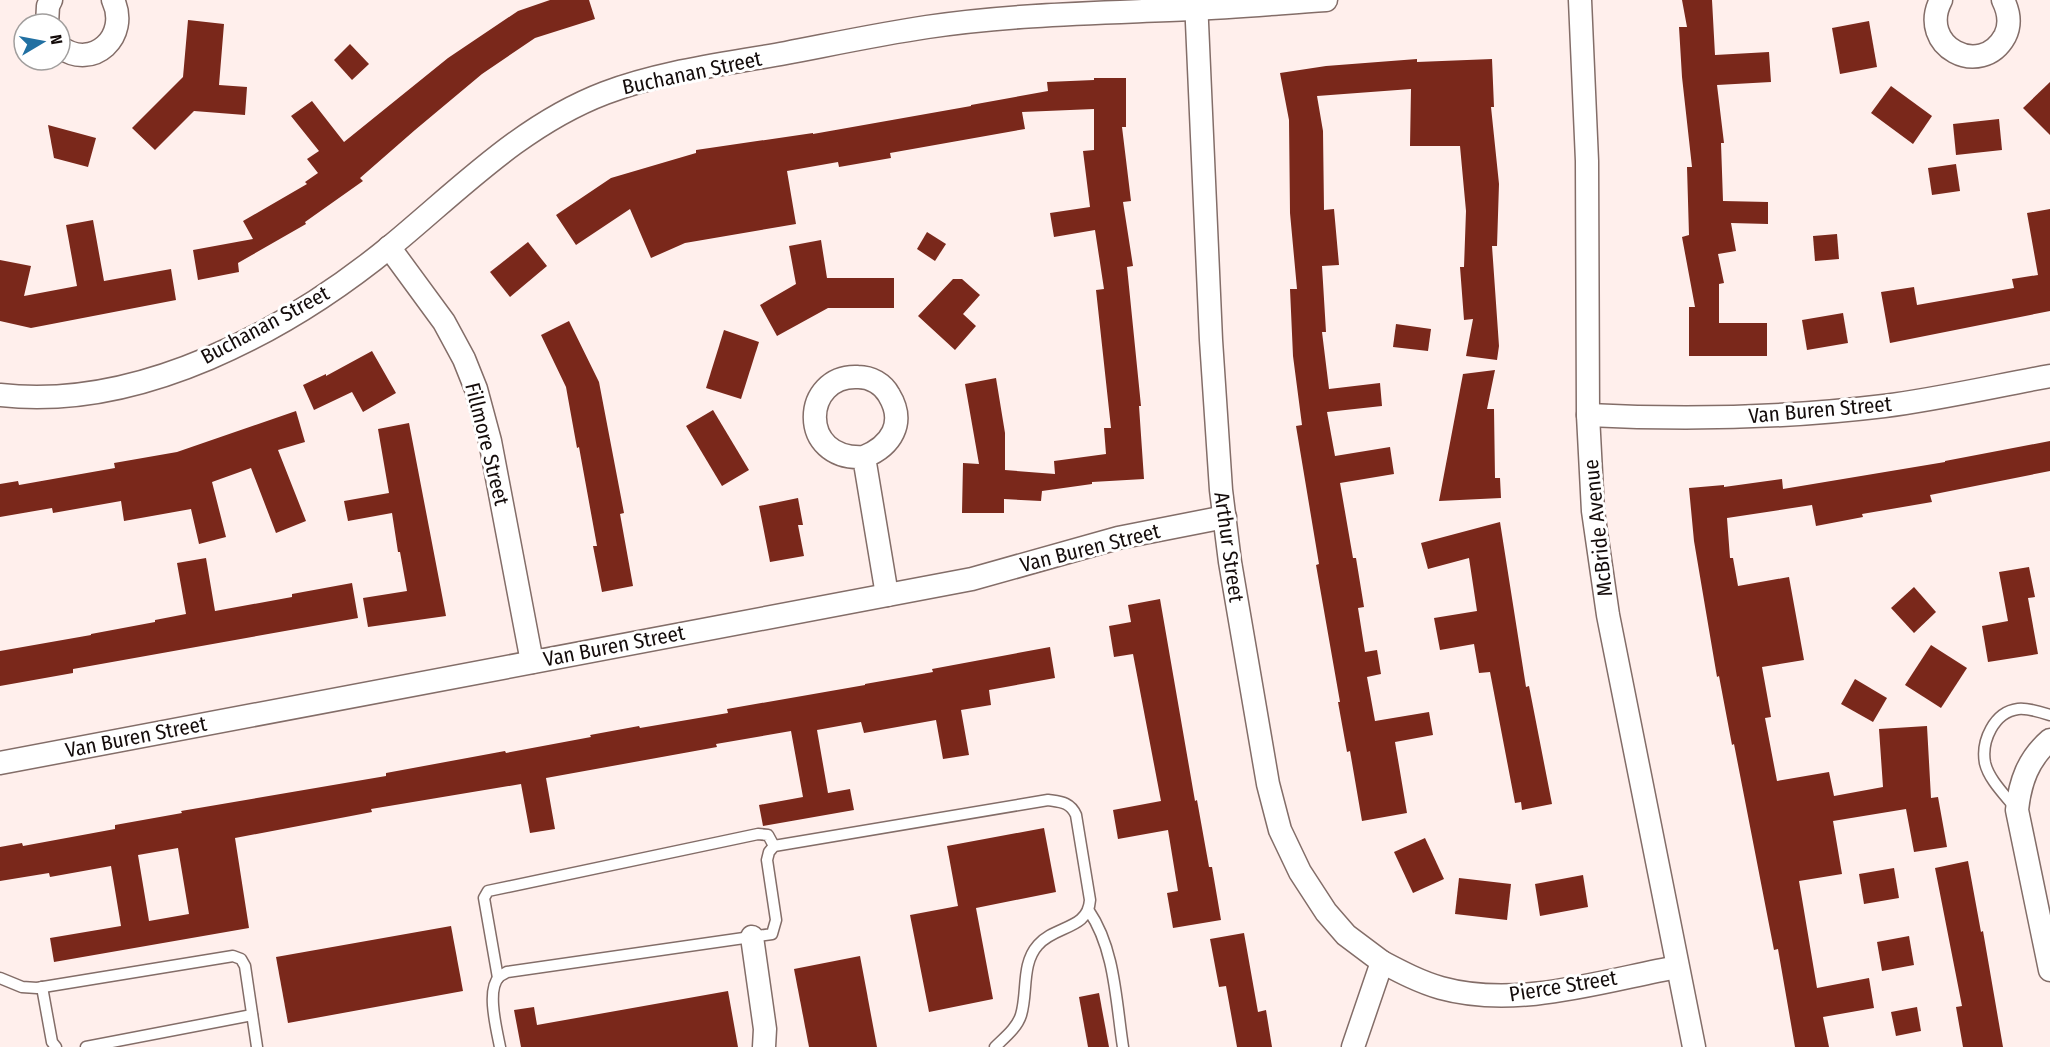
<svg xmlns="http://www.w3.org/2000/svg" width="2050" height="1047" font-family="'Fira Sans Condensed',sans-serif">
	<rect width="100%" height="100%" fill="#ffefec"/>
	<!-- building -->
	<g fill="#7a281b" fill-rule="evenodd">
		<path d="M550,0h39l6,19 -60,19 -53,36 -67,56 -55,48 3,3 -58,41 1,2 -68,39 1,9 -41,8 -5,-30 60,-11 -10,-18 64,-37 -2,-2 13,-9 -11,-14 12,-8 -28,-35 21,-15 32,41 104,-84 70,-47z"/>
		<path d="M1682,0h30l3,55 54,-3 2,30 -54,3 7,58h-3l2,58 45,1v22l-37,-1 5,28 -18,3 6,29 -5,1v39h48v33h-78v-49h6l-13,-70 7,-2 -2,-68h5l-10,-90 -3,-50h8z"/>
		<path d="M188,20l36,4 -5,61 28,2 -2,28 -51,-4 -39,39 -23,-22 51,-51z"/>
		<path d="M1869,21l8,46 -37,7 -8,-46z"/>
		<path d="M350,44l19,20 -17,16 -18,-20z"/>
		<path d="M1417,59v3l75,-3 2,48h-3l8,77 -2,62h-5l7,100 -2,14 -31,-4 7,-37 -9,1 -4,-53h4l2,-56 -6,-65h-50l1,-57 -94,7 6,35 1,79 10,-1 5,56 -17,1 4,66h-4l7,57 51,-6 2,23 -55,6 8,44 55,-9 4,27 -54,9 13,75h3l8,49 -6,1 7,44 12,-2 4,24 -14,3 8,44 54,-9 4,23 -38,7 12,71 -45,8 -12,-70 -3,1 -9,-50h2l-24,-137 3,-1 -23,-138 6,-1 -9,-69 -3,-67h7l-7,-76 -1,-93 -9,-47 46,-7z"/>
		<path d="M1094,78h32v49h-4l9,74 -8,1 10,64 -6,1 14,139h-2l5,73 -52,3v2l-50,7 -1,10 -37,-2v14h-42l1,-50 16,1 -14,-80 31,-6 9,55v37l50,4 -1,-13 52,-7 -2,-26h7l-15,-138 8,-1 -9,-59 -41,7 -4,-24 40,-6 -7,-56 11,-1v-41l-72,3 3,17 -135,24 1,5 -52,9 -1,-5 -51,9 9,53 -111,19 -34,15 -21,-49 -54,36 -20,-30 55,-37 85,-25v-3l117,-17v1l158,-28v-1l77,-14 -1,-9 47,-2z"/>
		<path d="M2050,82v53l-27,-27z"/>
		<path d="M1891,86l41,30 -19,28 -42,-31z"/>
		<path d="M1999,119l3,31 -46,5 -3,-31z"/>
		<path d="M48,125l48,13 -8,29 -34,-9z"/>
		<path d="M1956,164l4,27 -28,4 -4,-27z"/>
		<path d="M2050,209v102l-160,32 -9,-51 33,-5 3,18 97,-17 -2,-9 26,-4 -11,-62z"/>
		<path d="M93,220l11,61 67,-12 5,31 -145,28 -31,-7v-61l31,6 -7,30 53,-10 -11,-61z"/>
		<path d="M927,232l19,12 -11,17 -18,-12z"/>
		<path d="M1837,234l2,25 -24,2 -2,-25z"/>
		<path d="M821,240l6,38h67v30h-66l-51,28 -17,-31 36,-21 -7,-38z"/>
		<path d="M528,242l19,24 -37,31 -20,-25z"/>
		<path d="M953,279h9l18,16 -17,19 13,12 -21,24 -37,-34z"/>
		<path d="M1843,313l5,30 -41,7 -5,-30z"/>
		<path d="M569,321l30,61 25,131 -4,1 13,72 -31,6 -9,-46h4l-18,-99 -2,1 -11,-61 -25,-52z"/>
		<path d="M1396,324l35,5 -3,22 -35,-4z"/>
		<path d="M724,330l35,12 -18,57 -35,-11z"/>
		<path d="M372,351l24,42 -33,19 -11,-20 -38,18 -11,-25 23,-11v2z"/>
		<path d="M1495,370l-8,39h7l1,69h5l1,20 -62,3 24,-127z"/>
		<path d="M713,410l36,60 -27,16 -36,-60z"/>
		<path d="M296,411l9,31 -27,8 28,71 -30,12 -25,-65 -39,14 14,55 -27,7 -8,-35 -67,12 -3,-20 -68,12 -1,-5 -52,9v-33l18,-3 1,4 96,-17 -1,-5 63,-11z"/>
		<path d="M409,423l37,193 -78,11 -5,-29 44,-7 -7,-39h-2l-6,-39 -44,8 -4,-20 45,-8 -11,-64z"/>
		<path d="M2050,441v30l-120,24 2,7 -70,12 1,3 -47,9 -4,-21 -85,13 3,40h3l5,28 51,-9 15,83 -42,7 9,50 -6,1 12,63 52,-9 5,24 49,-9 -4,-58 48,-3 4,72 7,-1 9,50 -33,5 -8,-43 -73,12 9,53 -43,7 18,107 52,-10 5,30 -51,9 6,30h-34l-17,-98 -4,1 -40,-206 -2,1 -13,-69 -2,1 -23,-136 -5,-53 35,-3v2l58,-8 1,10 162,-27v-1z"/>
		<path d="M798,498l5,27h-5l6,31 -34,6 -11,-56z"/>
		<path d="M1500,522l26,165 3,-1 23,118 -30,6 -1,-8 -6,1 -25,-131 -11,1 -5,-29 -34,6 -6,-32 43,-7 -8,-53 -41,11 -7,-26z"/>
		<path d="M206,558l9,53 77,-14v-3l60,-11 6,35 -285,51v4l-73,13v-35l91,-16v-1l64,-12v-2l31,-6 -9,-51z"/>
		<path d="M2029,567l6,30 -7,1 10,56 -50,8 -6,-36 26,-5 -9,-49z"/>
		<path d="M1914,587l22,25 -22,21 -23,-25z"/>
		<path d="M1160,599l35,202 2,-1 12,67h3l9,53 -48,8 -6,-35 11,-2 -10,-61 -50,9 -5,-29 48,-9 -28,-147 -19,3 -5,-31 22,-4 -3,-17z"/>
		<path d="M1931,645l36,23 -26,40 -36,-23z"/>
		<path d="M1050,647l5,31 -66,12 2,15 -30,5 8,45 -26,4 -7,-39 -72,13 -3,-11 -44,8 11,63 22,-4 4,21 -91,16 -4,-21 44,-8 -12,-66 -75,13 1,3 -171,31 9,51 -25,4 -9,-49 -150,25 1,3 -137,26 14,90 -195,34 -4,-24 71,-12 -10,-60 -61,11 -1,-4 -49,8v-34l22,-4 1,3 92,-17v-4l67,-12 -1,-2 205,-35v-3l119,-22 1,2 85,-16 -1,-2 49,-9 1,2 88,-15 -1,-4 138,-24v-1l68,-12 -1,-3zM178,848l11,66 -40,7 -11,-66z"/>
		<path d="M1855,679l32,19 -14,24 -32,-18z"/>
		<path d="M1044,828l12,64 -80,16 17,91 -64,13 -19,-97 48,-9 -11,-60z"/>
		<path d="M1425,838l19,41 -31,14 -19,-41z"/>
		<path d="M1968,861l13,71 2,-1 20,116h-40l-7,-40 6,-1 -27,-138z"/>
		<path d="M1894,868l5,30 -35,6 -5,-30z"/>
		<path d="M1583,875l5,32 -48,9 -5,-32z"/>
		<path d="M1459,878l52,6 -4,36 -52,-6z"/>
		<path d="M451,926l12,65 -175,32 -12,-66z"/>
		<path d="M1244,933l14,79 8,-2 6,37h-35l-11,-61 -7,1 -9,-48z"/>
		<path d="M1909,936l5,29 -32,6 -5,-29z"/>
		<path d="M860,956l17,91h-68l-15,-78z"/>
		<path d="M728,991l10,56h-217l-7,-37 20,-3 3,18z"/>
		<path d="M1099,993l10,54h-21l-9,-50z"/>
		<path d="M1917,1007l4,24 -25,5 -5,-24z"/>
	</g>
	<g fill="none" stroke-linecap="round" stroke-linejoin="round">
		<defs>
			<g id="service">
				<path d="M2016,809c-10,-13 -27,-29 -31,-46 -4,-22 9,-51 33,-54 10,-1 23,3 32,6"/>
				<path d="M1089,911c26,38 27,91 34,136"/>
				<path d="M0,978l22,9 15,1 196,-32 8,3 4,7 12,81"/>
				<path d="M498,978l-14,-80 4,-7 270,-57 10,1 6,11"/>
				<path d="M42,987l10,55 4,5"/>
				<path d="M86,1047l166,-32"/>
				<path d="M500,1047c-3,-16 -14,-57 -1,-70 2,-2 5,-3 8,-5l265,-38 4,-14 -9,-60 2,-8 5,-6 274,-46c13,2 22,2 28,15l14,85c-2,30 -35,25 -52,45 -17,19 -10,47 -17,70 -4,13 -17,23 -26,32"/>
			</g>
			<g id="minor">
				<path d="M1196,0l15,340 10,150 9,72 38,222 12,46 20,42 26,40 20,23 36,27 -29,85"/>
				<path d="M1580,0l7,161 1,254 5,96 15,104 86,432"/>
				<path d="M1941,0c-24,46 40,80 64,36 6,-12 4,-24 -2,-36"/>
				<path d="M47,24l1,-18 3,-6"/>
				<path d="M60,47c33,24 70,-11 53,-47"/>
				<path d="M389,247l55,75 20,37 12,30 14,52 42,221"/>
				<path d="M0,395c139,16 287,-64 391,-149 68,-56 130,-121 214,-153 58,-22 121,-29 181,-40 47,-9 94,-19 141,-26 87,-13 176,-14 264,-18 45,-2 90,-6 135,-9"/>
				<path d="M1588,415c99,5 197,3 296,-9 55,-7 111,-20 166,-30"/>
				<path d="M864,457c-67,4 -62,-83 -6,-80 13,0 25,7 31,18 17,28 2,51 -25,62l23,138"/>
				<path d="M2050,740c-22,19 -30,42 -33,70l33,160"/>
				<path d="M0,763l972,-184 146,-41 107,-21"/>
				<path d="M752,937l13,92 -1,18"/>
				<path d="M1382,962c19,10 38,20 59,26 76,21 161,-7 236,-21"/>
			</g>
		</defs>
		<!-- service casing -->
		<use href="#service" stroke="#836d68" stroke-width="13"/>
		<!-- minor casing -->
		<use href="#minor" stroke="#836d68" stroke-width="25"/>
		<!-- service -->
		<use href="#service" stroke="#fff" stroke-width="10"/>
		<!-- minor -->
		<use href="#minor" stroke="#fff" stroke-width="22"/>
	</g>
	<g text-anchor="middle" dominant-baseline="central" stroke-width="6" stroke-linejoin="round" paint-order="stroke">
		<!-- street labels -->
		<g font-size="21" fill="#140c0b" stroke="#fff">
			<text transform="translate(692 73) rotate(-12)">Buchanan Street</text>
			<text transform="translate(265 325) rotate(-28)">Buchanan Street</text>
			<text transform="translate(1820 410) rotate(-5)">Van Buren Street</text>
			<text transform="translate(487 444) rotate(76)">Fillmore Street</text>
			<text transform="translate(1598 528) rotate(-96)">McBride Avenue</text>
			<text transform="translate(1229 547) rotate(82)">Arthur Street</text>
			<text transform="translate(1090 548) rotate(-14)">Van Buren Street</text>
			<text transform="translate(614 646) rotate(-11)">Van Buren Street</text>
			<text transform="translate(136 737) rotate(-11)">Van Buren Street</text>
			<text transform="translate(1563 986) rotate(-9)">Pierce Street</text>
		</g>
	</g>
	<!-- north arrow -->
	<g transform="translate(42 42) rotate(80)"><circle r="28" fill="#ffffff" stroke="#a19e9d" stroke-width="1.5"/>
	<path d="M0-4.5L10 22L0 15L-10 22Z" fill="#2170a2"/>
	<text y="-9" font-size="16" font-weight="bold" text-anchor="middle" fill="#140c0b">N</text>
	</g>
</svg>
